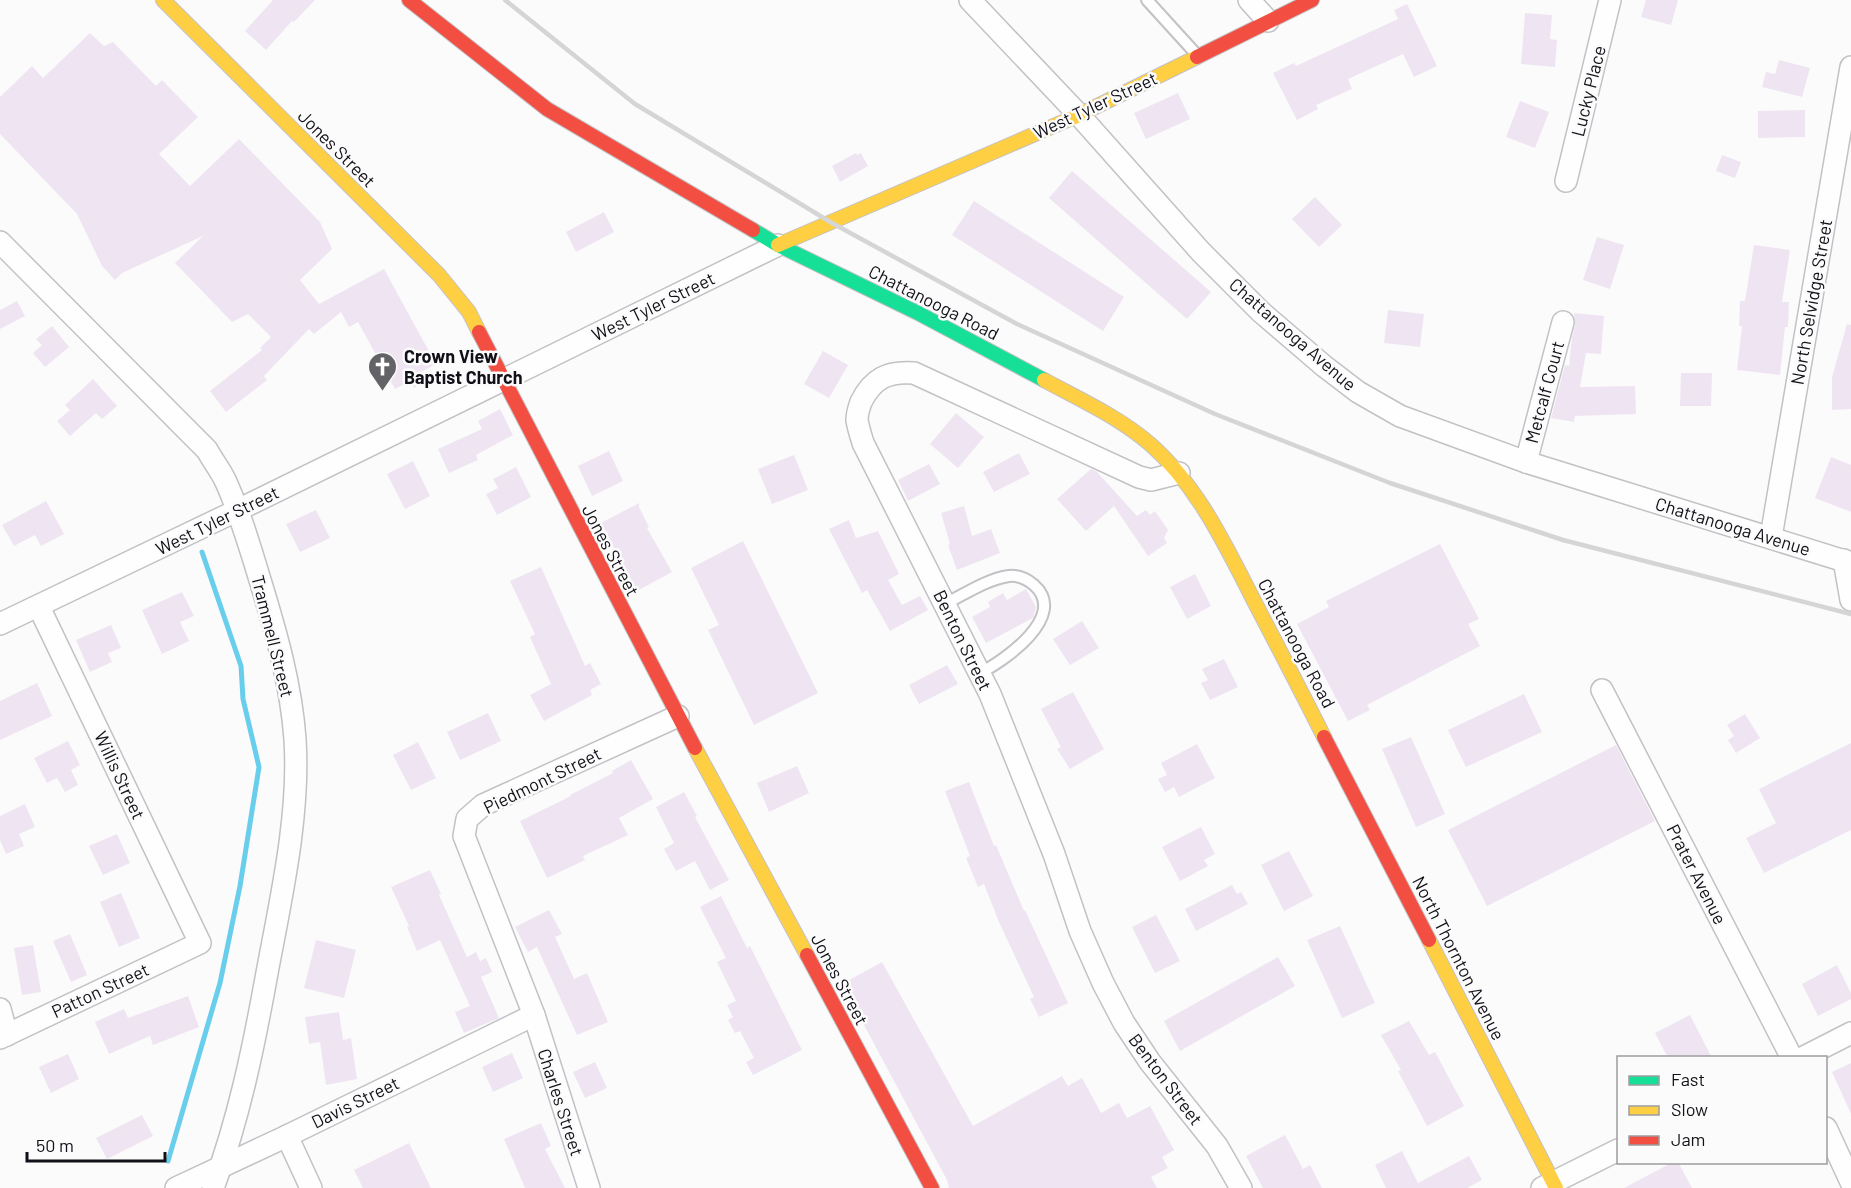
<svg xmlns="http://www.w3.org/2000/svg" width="1851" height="1188" font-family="Barlow,sans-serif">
	<rect width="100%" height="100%" fill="#fbfbfb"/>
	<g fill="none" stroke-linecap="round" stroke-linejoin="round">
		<!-- stream -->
		<path stroke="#69ceec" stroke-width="5" d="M168,1161l52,-178 20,-97 19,-119 -16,-68 -2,-33 -39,-114"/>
	</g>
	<!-- building -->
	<g fill="#efe5f2">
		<path d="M273,0h42l-21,22 -2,-1 -26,29 -21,-19z"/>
		<path d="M1646,0h32l-7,25 -30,-8z"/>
		<path d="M1407,4l30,62 -23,11 -11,-23 -55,25 4,10 -36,16 2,4 -21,11 -24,-47 21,-10 2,3 102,-47 -4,-9z"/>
		<path d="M1525,13l27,2 -2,24 7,1 -2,27 -34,-3z"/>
		<path d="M90,33l14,13 9,-4 43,44 6,-6 36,37 -39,37 31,32 49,-47 81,83 12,27 -32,31 19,24 65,-35 52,95 -15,8 5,10 -12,6 -4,-7 -15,8 -37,-67 -9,5 -8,-15 -27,22 -5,-5 -45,47 3,4 -41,32 -16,-21 52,-41 -2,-2 11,-11 -23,-23 -16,8 -57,-59 28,-27 -81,37 -7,7 -13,-14 -25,-52 -77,-80v-37l32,-31 11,12z"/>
		<path d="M1779,60l31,8 -8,29 -40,-10 4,-15 9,2z"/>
		<path d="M1178,93l12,26 -44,20 -12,-26z"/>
		<path d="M1520,101l29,11 -14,36 -29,-11z"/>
		<path d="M1805,110v27l-47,1v-27z"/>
		<path d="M856,153l1,2 4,-2 7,13 -28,16 -8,-16z"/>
		<path d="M1722,155l19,7 -6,16 -19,-7z"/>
		<path d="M1072,171l139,121 -24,27 -138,-121z"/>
		<path d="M1315,197l27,28 -23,22 -27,-28z"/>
		<path d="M974,201l150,96 -21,34 -151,-96z"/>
		<path d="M604,212l10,20 -38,20 -10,-20z"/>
		<path d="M1597,237l27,8 -14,44 -27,-9z"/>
		<path d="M1754,245l36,5 -8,52h7l-1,25h-3l-5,48 -43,-5 5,-44h-3l1,-25h5z"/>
		<path d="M17,301l8,15 -25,13v-19z"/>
		<path d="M1388,310l36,4 -4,33 -36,-4z"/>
		<path d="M1574,313l30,3 -3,38 -15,-1 -6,34 55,-1 1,28 -61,2 -1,6 -23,-4 14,-53 4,1 3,-29 3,-12z"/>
		<path d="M1847,324l4,1v84l-19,1v-33z"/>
		<path d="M52,326l17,21 -24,20 -12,-14 9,-8 -6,-6z"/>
		<path d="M823,351l25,14 -19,33 -25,-14z"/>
		<path d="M1681,373h31l-1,33h-31z"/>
		<path d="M93,379l24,27 -15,13 -6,-6 -26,23 -13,-15 13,-11 -5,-5z"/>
		<path d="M500,409l13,26 -37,20 2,5 -29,13 -11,-24 44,-20 -4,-8z"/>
		<path d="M956,413l28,24 -26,31 -28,-24z"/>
		<path d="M609,451l14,30 -31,15 -14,-30z"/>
		<path d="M1019,453l11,21 -36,18 -11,-20z"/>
		<path d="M794,455l14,35 -36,14 -14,-35z"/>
		<path d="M1831,457l20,8v47l-36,-14z"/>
		<path d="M413,461l17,35 -25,13 -18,-35z"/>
		<path d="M929,464l11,20 -32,17 -10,-21z"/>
		<path d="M516,467l15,30 -34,18 -11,-21 12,-6 -5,-9z"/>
		<path d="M1091,469l5,2 41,45 9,-6 4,5 5,-4 13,19 -4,8 3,5 -19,13 -34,-50 -28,25 -29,-32z"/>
		<path d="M46,501l18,33 -23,12 -6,-11 -21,11 -12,-21z"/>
		<path d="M639,503v4l10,20 -2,1 25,44 -35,19 -36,-68z"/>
		<path d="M964,506l8,30 19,-7 9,24 -43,17 -9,-25 2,-1 -9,-31z"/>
		<path d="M316,510l14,28 -30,14 -14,-28z"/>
		<path d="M849,520l7,18 22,-7 21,43 -11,6 14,25 18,-9 8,14 -38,21 -23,-41 -5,3 -33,-64z"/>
		<path d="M743,541l75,152 -64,32 -46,-95 11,-5 -28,-57z"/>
		<path d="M1440,544l39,75 -11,5 12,22 -113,59 3,5 -22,11 -51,-97 32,-17 -3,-6z"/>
		<path d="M541,567l44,99 5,-3 11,21 -11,6 2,5 -48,26 -14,-26 21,-11 -21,-47 5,-3 -25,-53z"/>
		<path d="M1195,574l16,32 -24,13 -17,-32z"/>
		<path d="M1026,589l10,18 -3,11 -47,25 -14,-26 18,-10 -2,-5 15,-9 4,7z"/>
		<path d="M182,592l12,24 -14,6 9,19 -27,13 -20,-44z"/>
		<path d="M1082,621l17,27 -29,17 -17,-26z"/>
		<path d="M111,625l10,23 -13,5 4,9 -22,10 -14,-32z"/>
		<path d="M1224,659l14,28 -28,13 -9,-17 7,-3 -6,-11z"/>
		<path d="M947,665l11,19 -39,20 -10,-19z"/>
		<path d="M37,683l15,33 -52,24v-39z"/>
		<path d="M1073,692l31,57 -34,20 -13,-20 4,-2 -20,-38z"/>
		<path d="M1524,694l18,38 -76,35 -18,-37z"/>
		<path d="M488,713l13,28 -41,19 -13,-28z"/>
		<path d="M1745,714l15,24 -24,15 -8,-13 6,-4 -7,-11z"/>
		<path d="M1411,737l34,77 -29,13 -34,-78z"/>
		<path d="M68,741l12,24 -9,5 7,15 -13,7 -8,-14 -10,5 -13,-25z"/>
		<path d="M418,742l18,36 -25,12 -18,-35z"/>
		<path d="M1851,743v87l-87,43 -18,-35 30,-15 -17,-34z"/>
		<path d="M1197,744l18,34 -36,19 -5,-10 -9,5 -7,-13 9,-4 -6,-12z"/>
		<path d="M1616,745l39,76 -168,85 -39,-76z"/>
		<path d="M631,760l22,39 -34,19 9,17 -45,21 2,4 -38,18 -27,-57 51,-25 -1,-1 43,-22 -1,-2z"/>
		<path d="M797,766l12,27 -40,19 -12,-29z"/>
		<path d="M969,782l25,64 2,-1 28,66 1,-1 43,93 -29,14 -9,-18 4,-2 -35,-75 -15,-38 -6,3 -12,-29 4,-2 -25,-65z"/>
		<path d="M684,792l13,24 -2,1 34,63 -19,10 -15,-29 -19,10 -12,-22 10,-6 -18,-36z"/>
		<path d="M25,804l10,23 -16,7 5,12 -18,8 -6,-14v-24z"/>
		<path d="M1201,827l14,27 -11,6 4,6 -28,15 -18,-34z"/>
		<path d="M117,834l13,29 -27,12 -14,-29z"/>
		<path d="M1289,851l24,45 -29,15 -23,-46z"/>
		<path d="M430,870l11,24 -2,1 28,62 9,-5 4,9 6,-3 6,14 -11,5 18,41 -35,15 -9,-21 15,-6 -30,-66 -23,11 -10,-24 2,-1 -18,-39z"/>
		<path d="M1232,885l5,9 4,-2 7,12 -52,27 -11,-22z"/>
		<path d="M121,893l19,45 -21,9 -19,-45z"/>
		<path d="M721,896l26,52 3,-2 52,104 -49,25 -7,-13 8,-4 -14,-27 -5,2 -7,-13 5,-3 -6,-12 9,-4 -19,-39 9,-4 -26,-51z"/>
		<path d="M549,910l13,24 -7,3 19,42 13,-6 21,49 -31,13 -40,-88 -9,5 -13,-25z"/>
		<path d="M1156,915l24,46 -25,12 -23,-46z"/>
		<path d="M1340,926l35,77 -33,15 -35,-78z"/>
		<path d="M70,934l17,41 -16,7 -18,-41z"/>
		<path d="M316,940l40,10 -12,48 -40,-10z"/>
		<path d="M33,945l8,47 -19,3 -8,-47z"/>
		<path d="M1278,957l17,29 -115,65 -16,-30z"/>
		<path d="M882,962l91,164 89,-50 6,10 14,-8 19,35 18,-10 8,15 23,-12 24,44 -12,7 6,11 -17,9 6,11h-208l-2,-8 -105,-196z"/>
		<path d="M1837,965l14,28v6l-33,17 -16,-32z"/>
		<path d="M188,996l11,31 -46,18 -3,-9 -41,18 -14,-32 29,-13 4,9z"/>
		<path d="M339,1012l4,28 8,-2 6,41 -31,6 -6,-43 -11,2 -4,-27z"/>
		<path d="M1690,1015l22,43h-44l-13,-25z"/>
		<path d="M1409,1021l20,34 6,-3 29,54 -37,20 -29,-55 3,-1 -20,-35z"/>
		<path d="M512,1053l11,25 -30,14 -11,-25z"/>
		<path d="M68,1054l11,25 -28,14 -12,-26z"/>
		<path d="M595,1062l12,26 -22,10 -12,-26z"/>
		<path d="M1851,1063v51l-19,-42z"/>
		<path d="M142,1115l11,21 -46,23 -11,-21z"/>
		<path d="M541,1123l10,23 -6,3 20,39h-40l-21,-49z"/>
		<path d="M1285,1135l18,34 7,-4 12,23h-59l-17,-32z"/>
		<path d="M409,1143l22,45h-68l-9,-18z"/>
		<path d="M1402,1151l16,32 51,-27 13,24 -15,8h-81l-11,-23z"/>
		<path d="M1673,1162h5l14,26h-68z"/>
	</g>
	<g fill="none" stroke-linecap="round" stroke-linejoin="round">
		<defs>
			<g id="lane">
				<path d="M1147,0l50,55"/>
				<path d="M945,604c20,-10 42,-25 64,-28 10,-1 18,3 25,9 35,31 -30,76 -54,88"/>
			</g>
			<g id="street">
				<path d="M970,0l109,115 122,137 60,60 63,54 34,26 42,24 126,46 325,101"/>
				<path d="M1249,0l19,21"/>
				<path d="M1566,181l44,-181"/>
				<path d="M0,242l207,208c6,11 14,21 19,32 14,31 24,65 34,98 16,52 31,104 35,159 5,76 -14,159 -28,234 -13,72 -28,146 -54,215"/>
				<path d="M1526,462l37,-140"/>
				<path d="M1179,473l-28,7 -12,-3 -225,-104c-26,-2 -41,5 -53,29 -2,6 -4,11 -4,18 1,7 4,16 6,23l127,251 64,160 26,77 23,52 21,40 26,39 67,84 24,42"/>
				<path d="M1771,537l80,-470"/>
				<path d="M1844,560l7,40"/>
				<path d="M0,624l238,-114 540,-265"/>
				<path d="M1602,690l190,368"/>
				<path d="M0,1009l7,26"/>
				<path d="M0,1038l200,-95 -161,-336"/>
				<path d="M1802,1058l49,-25"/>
				<path d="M1826,1128l25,54"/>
				<path d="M287,1136l24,52"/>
				<path d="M176,1188l111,-52 247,-121"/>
				<path d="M589,1188l-55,-173 -70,-179 3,-17 16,-14 195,-89"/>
				<path d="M1542,1188l76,-38"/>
			</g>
			<path id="fast" d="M753,230l25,15 140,68 126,67"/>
			<g id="slow">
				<path d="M163,0l276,275 30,37 10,20"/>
				<path d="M778,245l301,-130 118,-58"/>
				<path d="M1044,380c35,19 75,37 106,64 47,41 75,100 103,155 24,46 48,92 71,138"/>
				<path d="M695,748l112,207"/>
				<path d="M1429,940l127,248"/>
			</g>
			<g id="jam">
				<path d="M409,0l138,109 206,121"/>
				<path d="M1197,57l115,-57"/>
				<path d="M479,332l216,416"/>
				<path d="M1324,737l105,203"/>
				<path d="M807,955l125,233"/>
			</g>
		</defs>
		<!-- lane casing -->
		<use href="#lane" stroke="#c2c2c6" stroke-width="14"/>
		<!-- street casing -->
		<use href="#street" stroke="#c2c2c6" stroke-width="24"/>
		<!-- fast casing -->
		<use href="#fast" stroke="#c2c2c6" stroke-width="16"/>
		<!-- slow casing -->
		<use href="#slow" stroke="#c2c2c6" stroke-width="16"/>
		<!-- jam casing -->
		<use href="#jam" stroke="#c2c2c6" stroke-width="16"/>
		<!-- lane -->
		<use href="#lane" stroke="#fefefe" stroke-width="10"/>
		<!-- street -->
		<use href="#street" stroke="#fefefe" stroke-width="21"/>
		<!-- fast -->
		<use href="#fast" stroke="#16e098" stroke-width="14"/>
		<!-- slow -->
		<use href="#slow" stroke="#ffcf43" stroke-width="14"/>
		<!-- jam -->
		<use href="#jam" stroke="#f24e42" stroke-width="14"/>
		<!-- rail -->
		<path stroke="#d5d5d5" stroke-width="4.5" d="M505,0l130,104 197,119 185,101 198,90 175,69 173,57 288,74"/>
	</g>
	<!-- icons -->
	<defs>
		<symbol id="church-pin" viewBox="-11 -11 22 30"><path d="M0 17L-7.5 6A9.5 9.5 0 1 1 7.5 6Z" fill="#636267" stroke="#fbfbfb"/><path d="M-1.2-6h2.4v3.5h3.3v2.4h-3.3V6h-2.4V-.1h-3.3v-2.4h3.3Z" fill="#fff"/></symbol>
	</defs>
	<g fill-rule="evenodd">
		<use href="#church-pin" x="366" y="350" width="33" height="45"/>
	</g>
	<g text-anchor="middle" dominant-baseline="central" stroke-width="5" stroke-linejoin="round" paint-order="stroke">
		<!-- street labels -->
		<g font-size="18" fill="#111018" stroke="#fbfbfb">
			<text transform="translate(1588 91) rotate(-76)">Lucky Place</text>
			<text transform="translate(1095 105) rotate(-25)">West Tyler Street</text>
			<text transform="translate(337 148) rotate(45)">Jones Street</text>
			<text transform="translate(934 302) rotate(27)">Chattanooga Road</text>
			<text transform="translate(1811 302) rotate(-80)">North Selvidge Street</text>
			<text transform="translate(653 306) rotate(-26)">West Tyler Street</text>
			<text transform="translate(1293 334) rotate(41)">Chattanooga Avenue</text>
			<text transform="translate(1544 392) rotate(-75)">Metcalf Court</text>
			<text transform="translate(217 520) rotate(-26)">West Tyler Street</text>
			<text transform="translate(1733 526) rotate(17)">Chattanooga Avenue</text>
			<text transform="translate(611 550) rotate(62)">Jones Street</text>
			<text transform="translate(273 636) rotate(76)">Trammell Street</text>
			<text transform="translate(963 640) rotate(64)">Benton Street</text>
			<text transform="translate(1297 643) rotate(62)">Chattanooga Road</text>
			<text transform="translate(120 775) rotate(65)">Willis Street</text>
			<text transform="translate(542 780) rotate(-26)">Piedmont Street</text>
			<text transform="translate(1697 874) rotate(63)">Prater Avenue</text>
			<text transform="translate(1459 958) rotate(63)">North Thornton Avenue</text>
			<text transform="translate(840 979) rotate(62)">Jones Street</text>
			<text transform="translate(100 990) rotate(-25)">Patton Street</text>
			<text transform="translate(1166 1079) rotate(53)">Benton Street</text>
			<text transform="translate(355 1102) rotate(-26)">Davis Street</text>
			<text transform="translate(561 1102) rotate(72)">Charles Street</text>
		</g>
		<!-- poi labels -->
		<g font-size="18" font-weight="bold" fill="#111018" stroke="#fbfbfb" text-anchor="start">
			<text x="404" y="356">Crown View<tspan x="404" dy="21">Baptist Church</tspan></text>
		</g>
	</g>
	<!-- legend -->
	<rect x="1617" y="1056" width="210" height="108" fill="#fbfbfb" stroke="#9d9da0" stroke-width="1.5"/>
	<rect x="1629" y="1076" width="30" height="9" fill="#16e098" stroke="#9d9da0" stroke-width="1.5"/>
	<text x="1671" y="1086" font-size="18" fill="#111018">Fast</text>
	<rect x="1629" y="1106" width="30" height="9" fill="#ffcf43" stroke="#9d9da0" stroke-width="1.5"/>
	<text x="1671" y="1116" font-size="18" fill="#111018">Slow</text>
	<rect x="1629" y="1136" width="30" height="9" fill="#f24e42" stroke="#9d9da0" stroke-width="1.5"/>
	<text x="1671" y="1146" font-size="18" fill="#111018">Jam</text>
	<!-- scale -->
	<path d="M27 1152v9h138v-9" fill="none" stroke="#111018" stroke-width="3"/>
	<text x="36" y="1152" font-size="18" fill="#111018" stroke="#fbfbfb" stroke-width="4.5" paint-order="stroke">50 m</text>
</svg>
